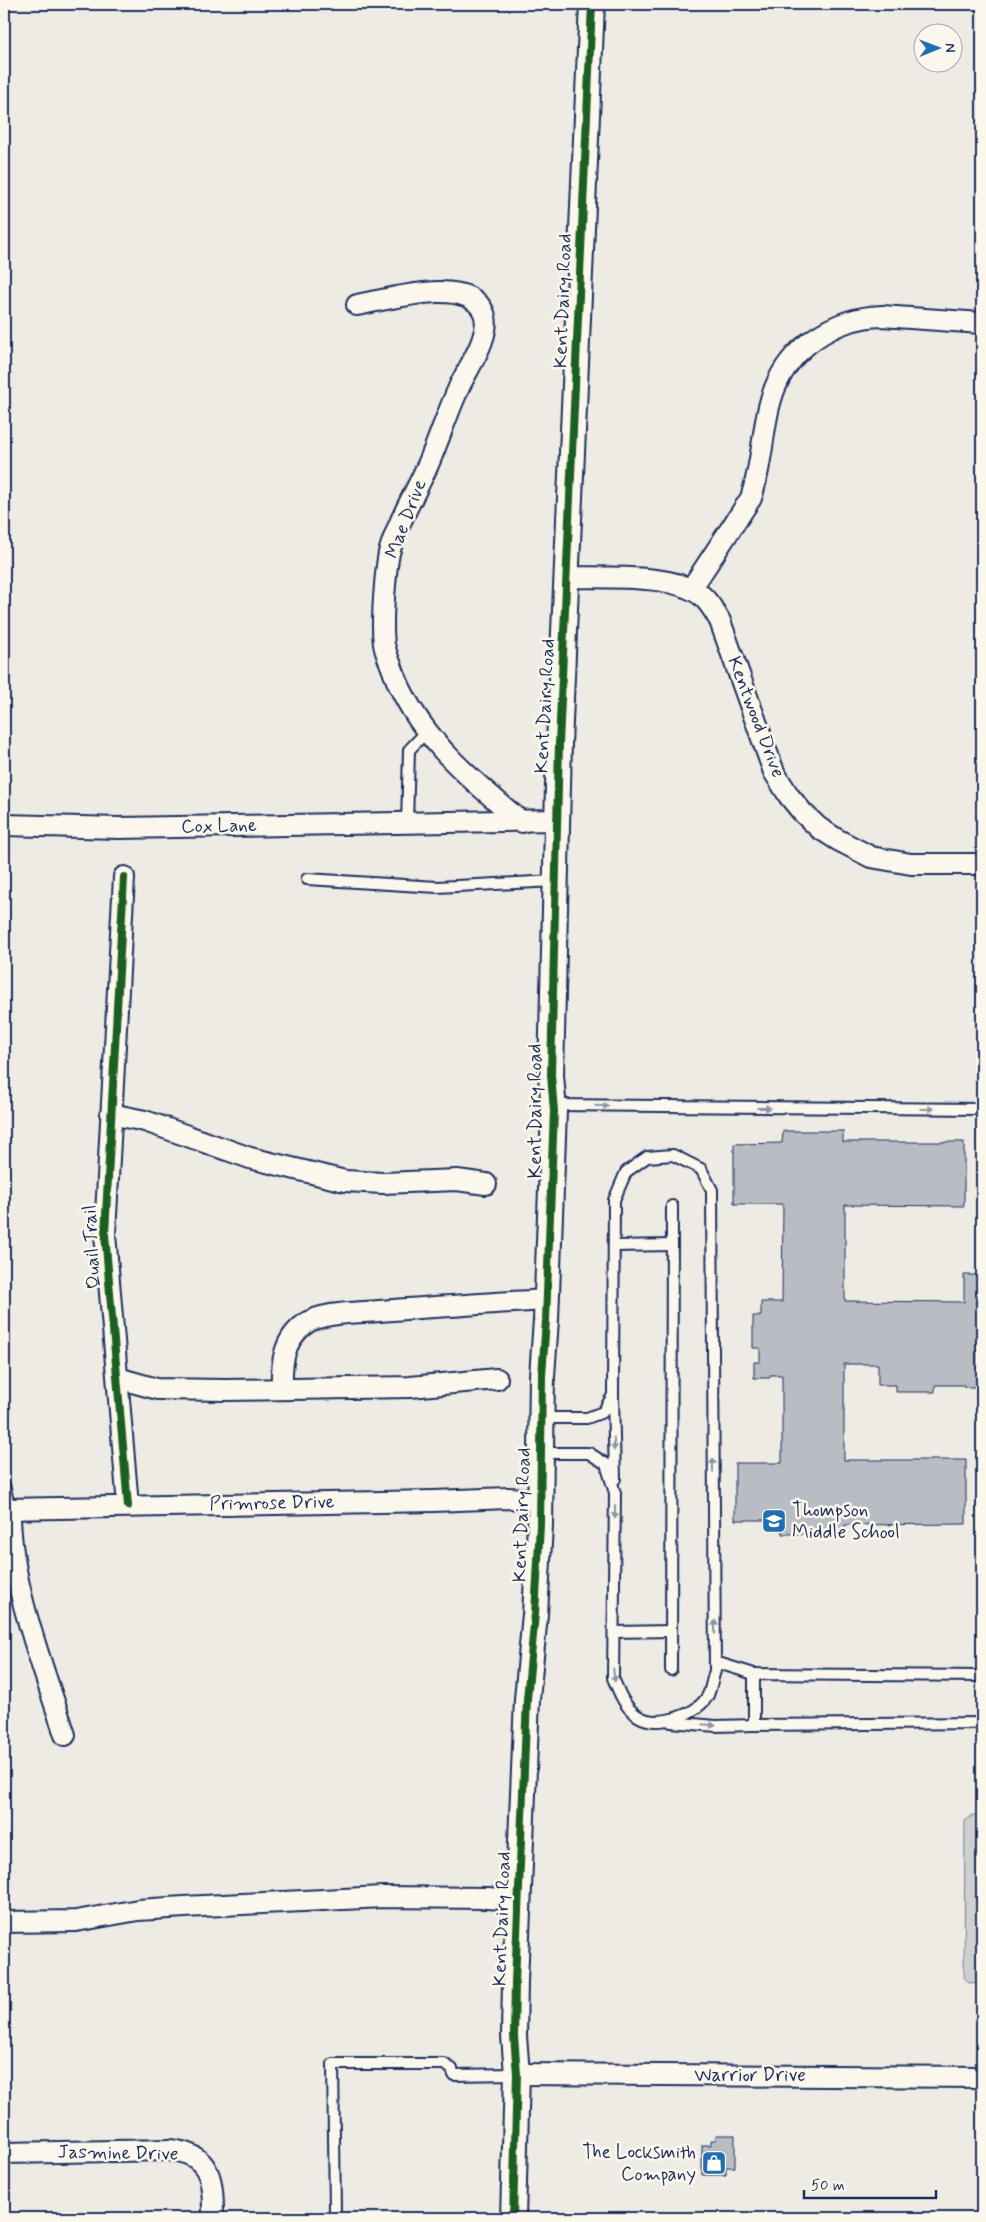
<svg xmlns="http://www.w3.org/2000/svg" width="986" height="2222" font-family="Mynerve,sans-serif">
	<rect width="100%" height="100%" fill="#eeebe4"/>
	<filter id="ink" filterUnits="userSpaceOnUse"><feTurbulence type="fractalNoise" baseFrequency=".02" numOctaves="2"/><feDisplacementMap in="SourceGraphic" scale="10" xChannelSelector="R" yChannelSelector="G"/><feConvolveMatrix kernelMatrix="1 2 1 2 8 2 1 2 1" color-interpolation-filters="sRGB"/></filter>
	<g filter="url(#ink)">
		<!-- green -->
		<path fill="#cecfcf" stroke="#747f96" d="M973,1815h9v167l-13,1 -5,-6 1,-156z"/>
		<!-- building -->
		<g fill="#b9bcc3" stroke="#1b2f5e">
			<path d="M783,1131h60v11h121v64l-119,-1v96l119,1v-27h18v112h-18v-2h-29v7h-39v-7h-18v-21h-34v96h122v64l-121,1v9h-63l-1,-14h-46v-57h47v-88h-12v3h-16v-16h6v-14h-7v-32h8v-14h21l1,-98h-49v-60l48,-1z"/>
			<path d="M716,2135h19v32h-9v8h-24v-30h9v-5h5z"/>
		</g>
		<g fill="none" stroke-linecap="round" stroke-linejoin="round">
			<defs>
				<g id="service">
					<path d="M407,824l2,-74 18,-19"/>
					<path d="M307,879l130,8 118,-6"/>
					<path d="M553,1105l429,4"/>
					<path d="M614,1246l58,-1"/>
					<path d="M613,1396l2,83"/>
					<path d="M541,1453h48l17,11 9,29 -2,185c6,14 11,29 25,38 19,12 57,0 69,-19 4,-7 5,-18 8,-26l-3,-481 -11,-21 -28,-14 -26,2 -21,15 -12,28 -1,195 -10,17 -16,6h-46"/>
					<path d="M4,1485l6,24"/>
					<path d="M614,1632l57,-1"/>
					<path d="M715,1662l39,12"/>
					<path d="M671,1670l1,-464"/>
					<path d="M982,1676l-228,-2v51l228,-2"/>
					<path d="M671,1722l45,4 38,-1"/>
					<path d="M335,2210l-2,-146h111l8,5 2,6 63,-1"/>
				</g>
				<g id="minor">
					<path d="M357,305c30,-5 112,-31 127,8 8,20 -14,52 -23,70 -12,25 -20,51 -31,77 -13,31 -32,60 -41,93 -3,15 -4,31 -5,45 -1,15 -2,30 0,46 1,7 4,14 7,21 22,67 78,114 131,157"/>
					<path d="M567,577c37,1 107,-4 135,19 8,7 13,16 18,25l54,151 15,24 14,17 16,15 19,12 33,17 40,7h71"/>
					<path d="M691,589l60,-91c20,-60 4,-117 63,-159 22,-15 42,-22 68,-23l100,7"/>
					<path d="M4,825l115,3 437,-8"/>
					<path d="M124,877l-19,357 23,272"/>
					<path d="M111,1114l34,7 105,37 95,23 38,2 74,-3 29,4"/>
					<path d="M118,1378l39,11 68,1 185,-3 87,-8"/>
					<path d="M282,1389c-1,-25 1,-49 23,-65 16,-12 54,-11 74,-13 56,-4 112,-8 168,-11"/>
					<path d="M4,1509l430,-8 74,-3 33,2"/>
					<path d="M10,1509c-1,73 33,157 55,226"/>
					<path d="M4,1922l72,-1 62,-11 46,-3 199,-10 104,1 32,2"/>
					<path d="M517,2074l465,3"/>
					<path d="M4,2153l166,-3c43,4 43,33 43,68"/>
				</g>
				<path id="tertiary" d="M513,2218l4,-144 -3,-38 1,-54 12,-283 8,-85 5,-89 2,-149 4,-56 8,-209 -3,-36 8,-331 33,-740"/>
			</defs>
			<!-- service casing -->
			<use href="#service" stroke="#1b2f5e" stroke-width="14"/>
			<!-- minor casing -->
			<use href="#minor" stroke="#1b2f5e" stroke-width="24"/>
			<!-- tertiary casing -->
			<use href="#tertiary" stroke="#1b2f5e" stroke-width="28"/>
			<!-- service -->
			<use href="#service" stroke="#fbf7ec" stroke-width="10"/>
			<!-- minor -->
			<use href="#minor" stroke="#fbf7ec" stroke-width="20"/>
			<!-- tertiary -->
			<use href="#tertiary" stroke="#fbf7ec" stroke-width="24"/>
			<defs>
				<g id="cycleway">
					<path d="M124,877l-19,357 23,272"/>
					<path d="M513,2218l4,-144 -3,-38 1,-54 12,-283 8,-85 5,-89 2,-149 4,-56 8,-209 -3,-36 8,-331 33,-740"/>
				</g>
			</defs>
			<!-- cycleway casing -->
			<use href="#cycleway" stroke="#fbf7ec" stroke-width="11"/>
			<!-- cycleway -->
			<use href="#cycleway" stroke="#1b5e20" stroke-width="8"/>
		</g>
		<!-- one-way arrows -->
		<defs><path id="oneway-solid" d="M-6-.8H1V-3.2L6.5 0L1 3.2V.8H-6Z" transform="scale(1.25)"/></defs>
		<g fill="#8b93a5">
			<use href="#oneway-solid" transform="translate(602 1106) rotate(1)"/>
			<use href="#oneway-solid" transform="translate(764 1108)"/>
			<use href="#oneway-solid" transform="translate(927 1109)"/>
			<use href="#oneway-solid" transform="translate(614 1444) rotate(89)"/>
			<use href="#oneway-solid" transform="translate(713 1465) rotate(-90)"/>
			<use href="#oneway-solid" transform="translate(615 1512) rotate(91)"/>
			<use href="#oneway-solid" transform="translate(715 1627) rotate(-90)"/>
			<use href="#oneway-solid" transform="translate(614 1675) rotate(83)"/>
			<use href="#oneway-solid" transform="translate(709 1725) rotate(5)"/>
		</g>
	</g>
	<!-- icons -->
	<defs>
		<symbol id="school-square" viewBox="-11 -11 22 22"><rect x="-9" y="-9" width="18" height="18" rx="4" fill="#1f6fb2" stroke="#fbf7ec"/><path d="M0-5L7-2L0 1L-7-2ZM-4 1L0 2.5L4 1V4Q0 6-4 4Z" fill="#fff"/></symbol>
		<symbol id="shop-square" viewBox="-11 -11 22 22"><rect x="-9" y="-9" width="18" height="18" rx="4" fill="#1f6fb2" stroke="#fbf7ec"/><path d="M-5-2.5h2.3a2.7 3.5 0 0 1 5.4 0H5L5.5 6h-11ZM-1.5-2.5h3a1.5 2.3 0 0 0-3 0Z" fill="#fff"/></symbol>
	</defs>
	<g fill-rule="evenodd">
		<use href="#school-square" x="760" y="1507" width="28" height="28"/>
		<use href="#shop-square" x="700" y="2149" width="28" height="28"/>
	</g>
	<g text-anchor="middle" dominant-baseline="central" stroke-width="5" stroke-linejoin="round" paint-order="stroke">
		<!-- street labels -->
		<g font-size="19" fill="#1b2f5e" stroke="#fbf7ec">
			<text transform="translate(563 301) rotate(-88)">Kent Dairy Road</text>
			<text transform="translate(406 519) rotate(-69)">Mae Drive</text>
			<text transform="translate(545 706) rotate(-87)">Kent Dairy Road</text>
			<text transform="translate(756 717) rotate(69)">Kentwood Drive</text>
			<text transform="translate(219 826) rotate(-1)">Cox Lane</text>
			<text transform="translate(535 1111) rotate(-90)">Kent Dairy Road</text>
			<text transform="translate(92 1247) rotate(-93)">Quail Trail</text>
			<text transform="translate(272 1503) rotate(-1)">Primrose Drive</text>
			<text transform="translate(522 1515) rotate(-88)">Kent Dairy Road</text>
			<text transform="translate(502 1919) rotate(-88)">Kent Dairy Road</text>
			<text x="750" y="2075">Warrior Drive</text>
			<text transform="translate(118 2153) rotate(1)">Jasmine Drive</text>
		</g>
		<!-- poi labels -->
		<g font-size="19" fill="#1b2f5e" stroke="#fbf7ec" text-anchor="start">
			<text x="792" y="1510">Thompson<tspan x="792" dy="22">Middle School</tspan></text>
			<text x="696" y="2152" text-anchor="end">The Locksmith<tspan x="696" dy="22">Company</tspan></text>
		</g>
	</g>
	<!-- margin -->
	<rect width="986" height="2222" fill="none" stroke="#fbf7ec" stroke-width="20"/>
	<rect x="10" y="10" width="966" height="2202" fill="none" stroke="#1b2f5e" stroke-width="2" filter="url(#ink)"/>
	<!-- north arrow -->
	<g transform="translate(938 48) rotate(89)"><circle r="24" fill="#fbf7ec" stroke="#a1a7b3"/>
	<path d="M0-4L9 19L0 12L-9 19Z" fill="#1f6fb2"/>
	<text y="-8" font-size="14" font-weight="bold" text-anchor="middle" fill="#1b2f5e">N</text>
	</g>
	<!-- scale -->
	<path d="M804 2190v8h132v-8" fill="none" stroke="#1b2f5e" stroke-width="2.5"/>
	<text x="811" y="2190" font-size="15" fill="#1b2f5e" stroke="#fbf7ec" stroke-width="4" paint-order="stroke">50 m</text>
</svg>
